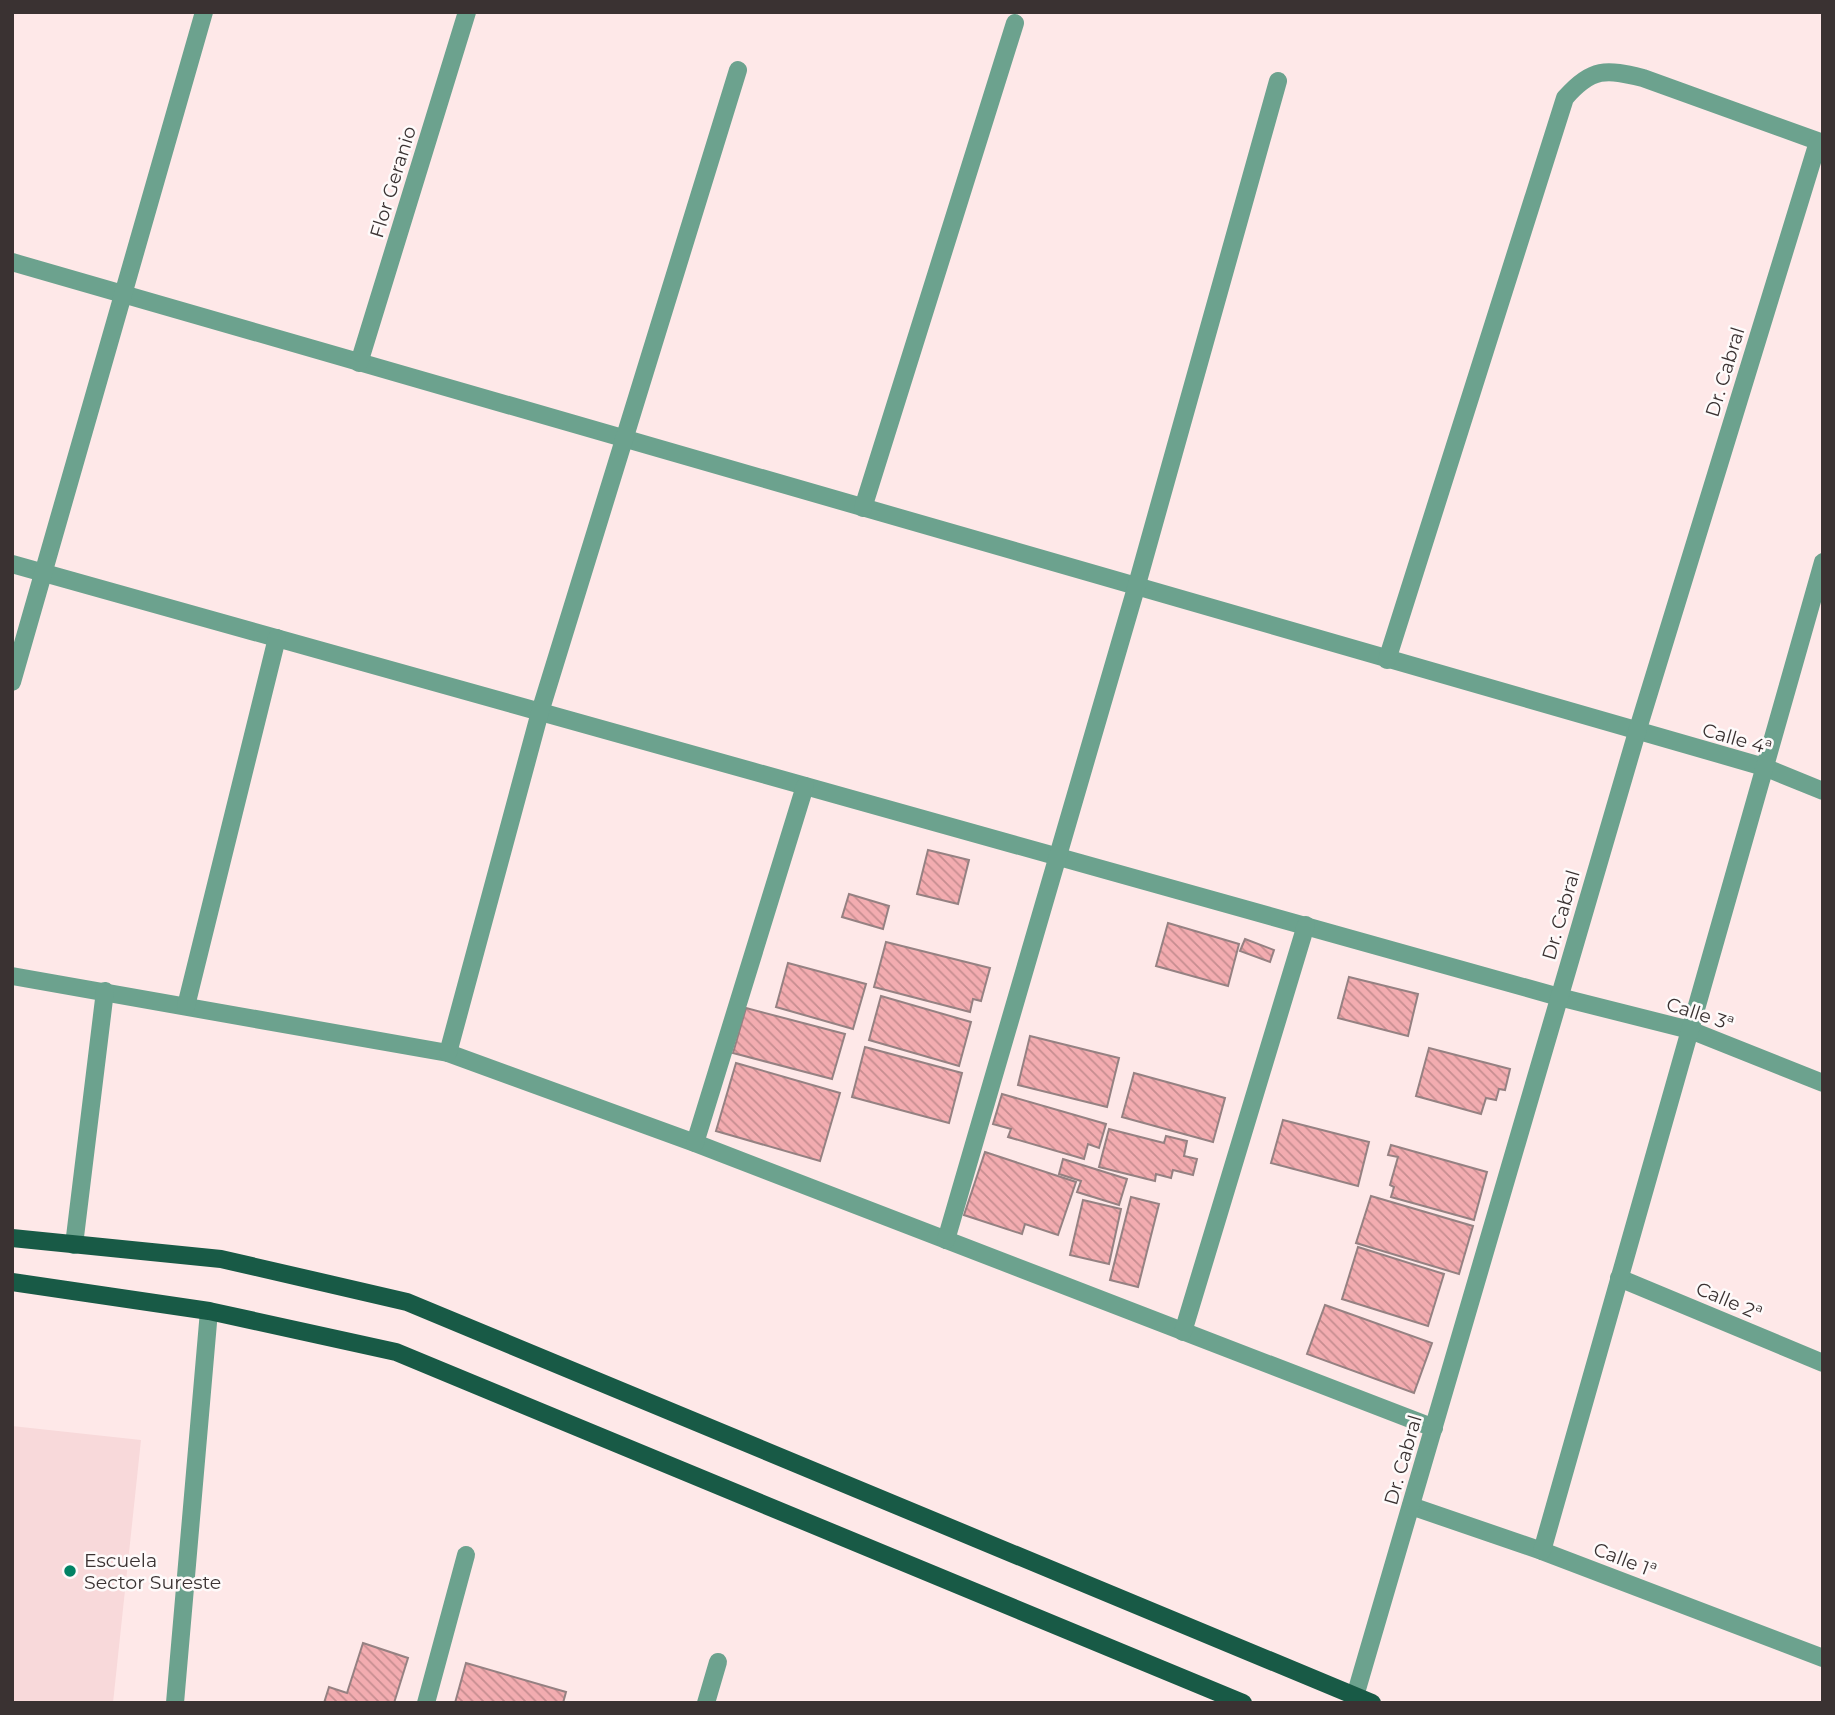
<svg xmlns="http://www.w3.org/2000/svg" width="1835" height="1715" font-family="Montserrat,sans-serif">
	<defs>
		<pattern id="building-back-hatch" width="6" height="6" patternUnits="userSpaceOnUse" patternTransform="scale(1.75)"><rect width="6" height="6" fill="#f3acb0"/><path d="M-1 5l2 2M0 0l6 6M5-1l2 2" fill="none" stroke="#c68d90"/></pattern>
	</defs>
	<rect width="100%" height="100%" fill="#fee8e8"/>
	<!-- built -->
	<path fill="#f8d9da" d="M12,1426l129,14 -28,263h-101z"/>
	<!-- building -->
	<g fill="url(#building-back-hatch)" stroke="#958182" stroke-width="2">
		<path d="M928,850l41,10 -11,44 -41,-10z"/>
		<path d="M849,894l40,12 -6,23 -41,-12z"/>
		<path d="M1168,923l71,21 -11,42 -72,-20z"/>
		<path d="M1245,939l29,11 -4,12 -30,-11z"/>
		<path d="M886,942l104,26 -9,33 -8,-2 -3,13 -96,-25z"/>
		<path d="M788,963l78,21 -13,45 -77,-22z"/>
		<path d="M1349,977l69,17 -10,42 -70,-18z"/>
		<path d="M881,996l90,26 -12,44 -90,-26z"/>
		<path d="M746,1008l99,26 -13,45 -99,-26z"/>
		<path d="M1030,1036l89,22 -12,49 -89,-22z"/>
		<path d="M865,1047l97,26 -13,50 -97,-26z"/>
		<path d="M1429,1048l81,21 -5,21 -6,-1 -3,11 -10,-2 -5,16 -65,-18z"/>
		<path d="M736,1063l104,30 -20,68 -104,-30z"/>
		<path d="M1134,1073l91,25 -12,44 -91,-25z"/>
		<path d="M1002,1094l104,30 -7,24 -11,-4 -4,15 -76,-22 3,-8 -18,-5z"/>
		<path d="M1283,1120l86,22 -11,44 -87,-23z"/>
		<path d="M1109,1129l55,14 2,-7 21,5 -3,15 13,3 -4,16 -20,-5 -2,8 -15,-4 -1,7 -56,-14z"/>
		<path d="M1391,1145l96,27 -13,48 -83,-23 3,-10 -4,-2 8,-28 -10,-2z"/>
		<path d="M985,1152l91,30 -18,53 -33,-11 -3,10 -58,-19z"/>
		<path d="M1063,1159l64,20 -8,26 -42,-13 4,-11 -22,-7z"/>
		<path d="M1371,1196l102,30 -14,48 -103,-31z"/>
		<path d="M1131,1197l28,7 -21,83 -28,-7z"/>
		<path d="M1083,1200l38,9 -12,55 -39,-9z"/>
		<path d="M1358,1247l86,27 -16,52 -86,-27z"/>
		<path d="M1325,1305l107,38 -18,50 -107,-39z"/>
		<path d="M363,1643l45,15 -14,45h-70l5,-16 18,6z"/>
		<path d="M466,1663l100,29 -3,11h-108z"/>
	</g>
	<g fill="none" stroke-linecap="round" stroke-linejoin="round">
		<!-- minor -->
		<g stroke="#6ca28e" stroke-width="18">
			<path d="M12,262l1752,505 59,24"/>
			<path d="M359,363l108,-351"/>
			<path d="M863,508l152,-485"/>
			<path d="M12,564l1547,433 131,33 133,53"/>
			<path d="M1387,660l178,-562c27,-31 41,-29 78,-20l180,65"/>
			<path d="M12,682l192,-670"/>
			<path d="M12,976l436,77 247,90 739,285"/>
			<path d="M186,1006l91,-368"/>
			<path d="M448,1053l92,-341 198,-642"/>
			<path d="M695,1143l110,-357"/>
			<path d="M946,1240l190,-652 142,-507"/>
			<path d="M74,1245l31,-254"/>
			<path d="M1619,1278l204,85"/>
			<path d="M1183,1332l123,-407"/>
			<path d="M1411,1506l131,45 281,107"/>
			<path d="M1542,1551l281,-989"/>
			<path d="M175,1703l34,-392"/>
			<path d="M426,1703l40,-148"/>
			<path d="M706,1703l12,-41"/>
			<path d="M1353,1703l284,-971 181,-590"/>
		</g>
		<!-- major -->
		<g stroke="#185a46" stroke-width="18">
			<path d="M12,1238l209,21 186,43 965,401"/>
			<path d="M12,1282l197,29 187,41 847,351"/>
		</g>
	</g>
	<!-- markers -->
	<circle fill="#018264" stroke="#fefafa" stroke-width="2.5" cx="70" cy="1571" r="7"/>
	<g text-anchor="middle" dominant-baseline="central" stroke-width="5" stroke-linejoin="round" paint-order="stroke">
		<!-- street labels -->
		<g font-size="19" fill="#3a3232" stroke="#fefafa">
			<text transform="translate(393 182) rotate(-73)">Flor Geranio</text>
			<text transform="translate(1725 372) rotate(-73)">Dr. Cabral</text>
			<text transform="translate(1737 739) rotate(16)">Calle 4ª</text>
			<text transform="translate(1561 915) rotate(-74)">Dr. Cabral</text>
			<text transform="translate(1700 1014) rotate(18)">Calle 3ª</text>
			<text transform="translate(1729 1301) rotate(23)">Calle 2ª</text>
			<text transform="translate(1403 1460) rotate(-74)">Dr. Cabral</text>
			<text transform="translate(1625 1560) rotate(21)">Calle 1ª</text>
		</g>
		<!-- poi labels -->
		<g font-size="19" fill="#3a3232" stroke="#fefafa" text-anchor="start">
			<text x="84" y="1560">Escuela<tspan x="84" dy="22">Sector Sureste</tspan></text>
		</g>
	</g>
	<!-- border -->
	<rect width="1835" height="1715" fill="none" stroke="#3a3232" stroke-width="28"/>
</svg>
